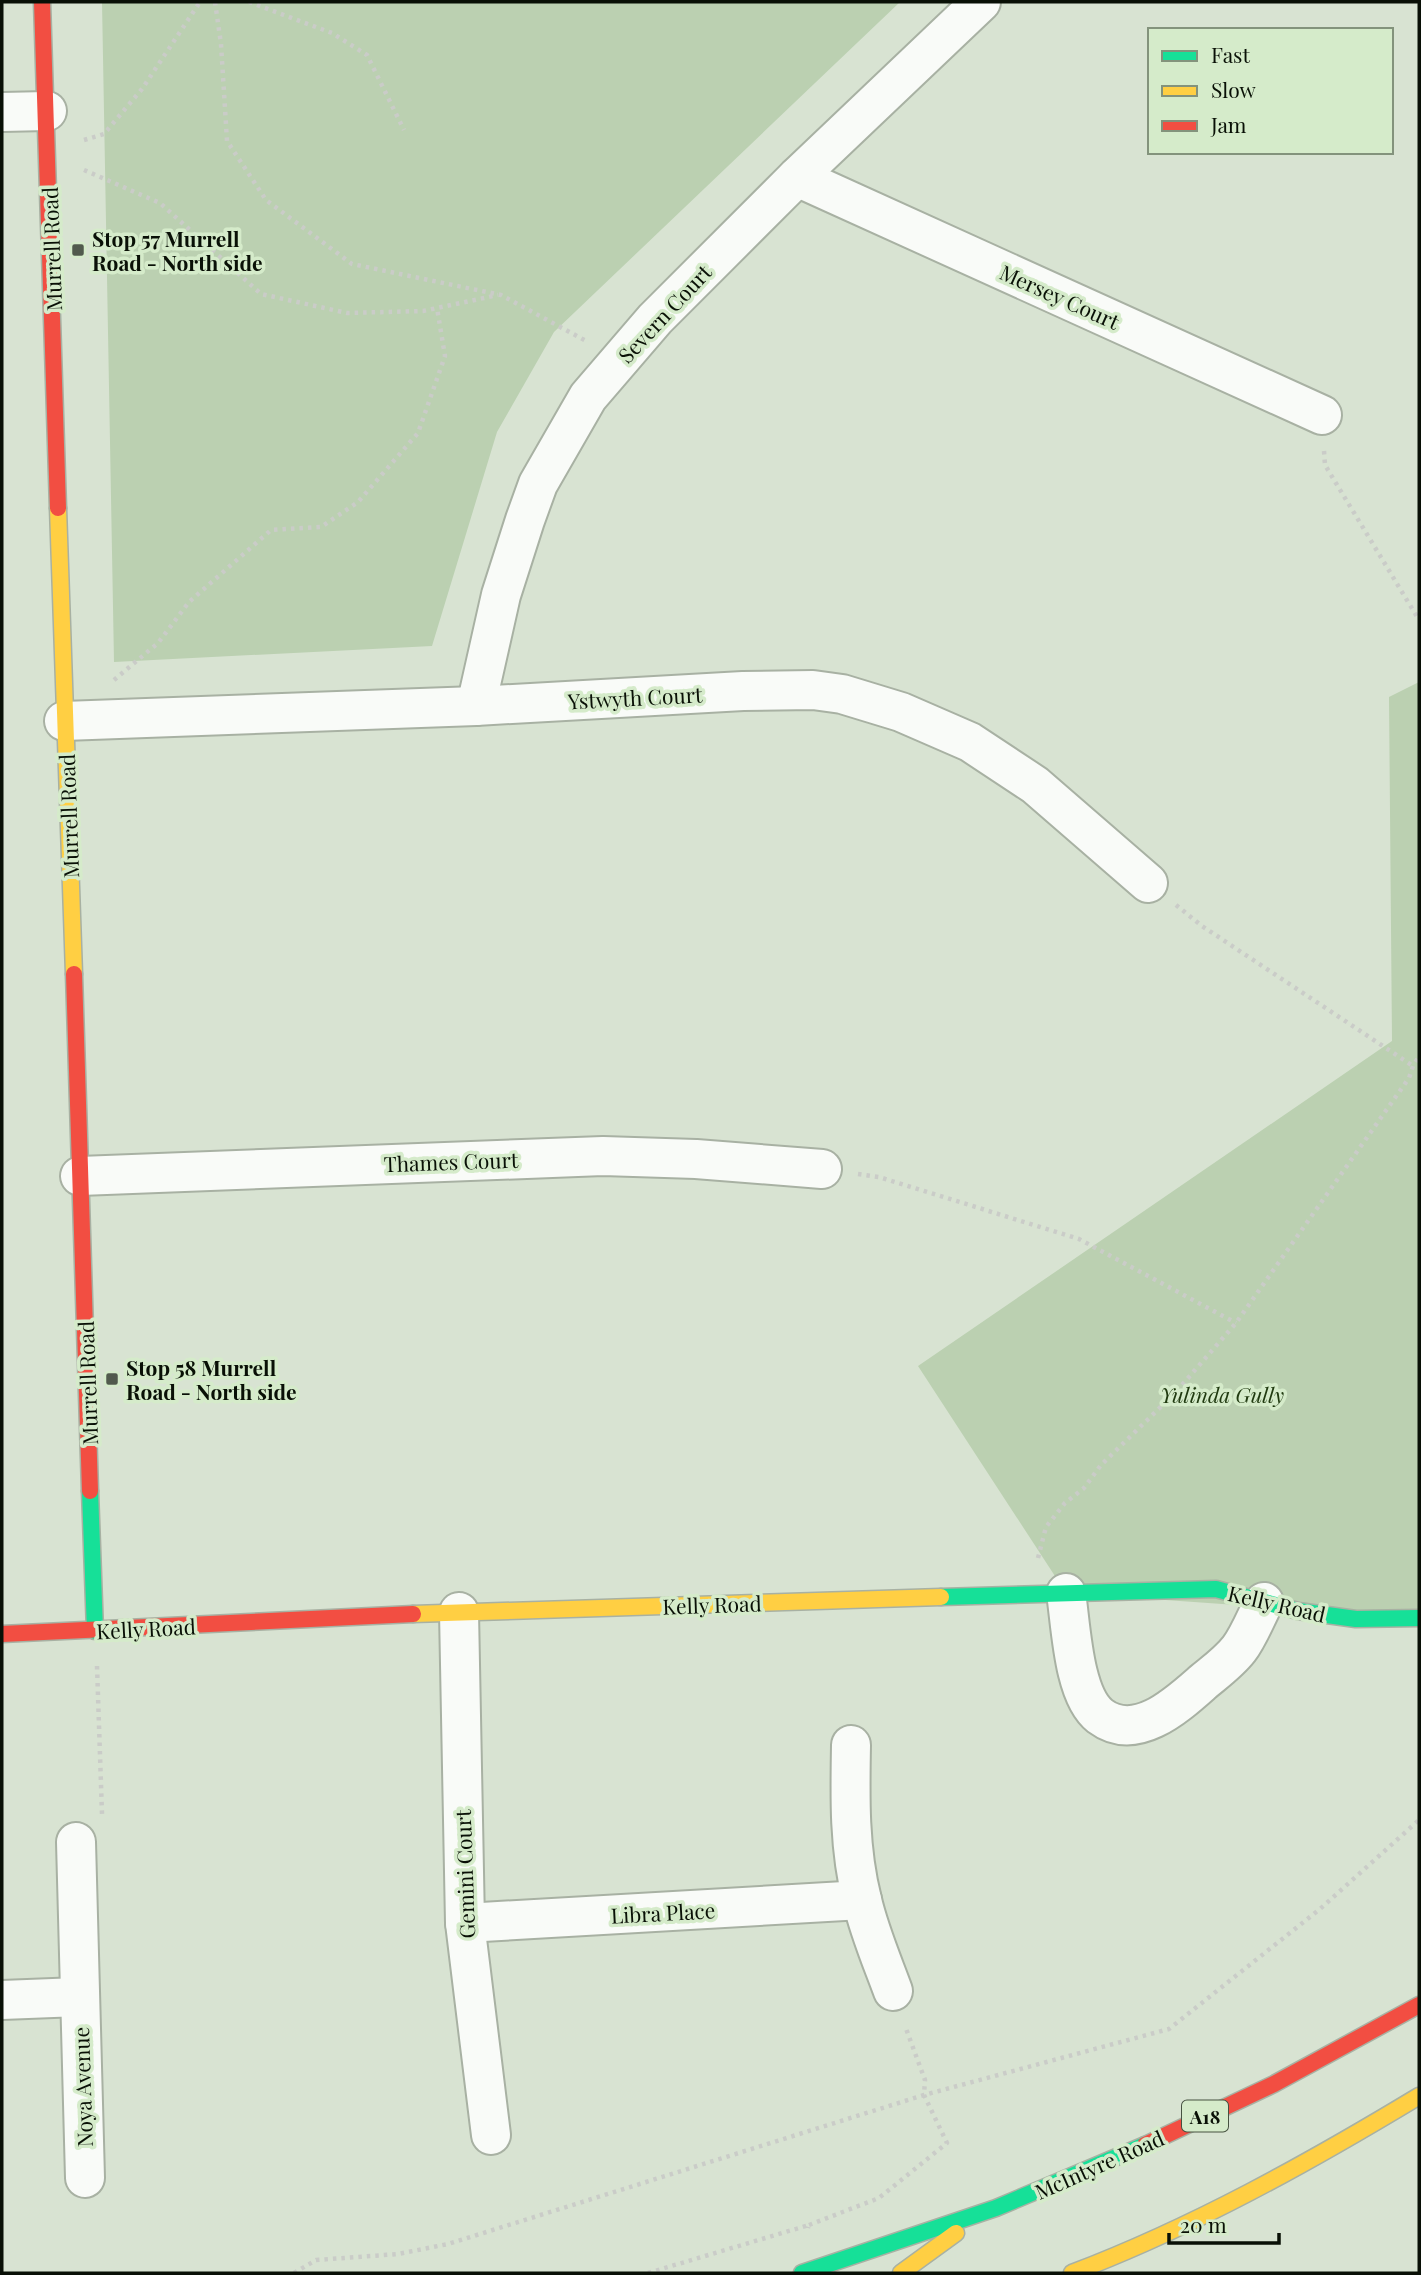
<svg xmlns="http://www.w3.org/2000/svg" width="1421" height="2275" font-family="'Playfair Display',serif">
	<rect width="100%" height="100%" fill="#d8e3d2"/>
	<!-- green -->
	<g fill="#bbd0b1">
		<path d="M102,2h798l-346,330 -57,100 -65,214 -318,16z"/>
		<path d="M1419,682v936l-353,-25 -148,-227 474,-325 -3,-344z"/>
	</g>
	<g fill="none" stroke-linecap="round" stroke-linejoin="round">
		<defs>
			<g id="street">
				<path d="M2,112l45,-1"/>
				<path d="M797,177l525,238"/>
				<path d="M476,706l25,-111 24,-75 13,-36 50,-87 67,-78 142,-142 184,-175"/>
				<path d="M64,721l412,-15 267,-15 70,-1 29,4 59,18 69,30 65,43 113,98"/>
				<path d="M80,1176l523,-20 93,3 126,10"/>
				<path d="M1066,1593c5,32 7,102 34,123 36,27 77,-11 103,-34 12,-10 26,-20 36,-33 10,-13 17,-32 25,-47"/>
				<path d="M459,1612l6,311 26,212"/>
				<path d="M851,1745c-1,52 -2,104 11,155 7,31 20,61 31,91"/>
				<path d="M76,1842l9,336"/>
				<path d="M465,1923l397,-23"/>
				<path d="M2,2000l77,-3"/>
			</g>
			<g id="fast">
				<path d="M90,1491l5,140"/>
				<path d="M941,1597l275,-8 82,22 58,8 63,-1"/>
				<path d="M802,2273l194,-65 149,-63"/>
			</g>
			<g id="slow">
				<path d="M58,508l16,466"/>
				<path d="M413,1614l528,-17"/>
				<path d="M901,2273l55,-40"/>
				<path d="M1072,2273c121,-46 236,-110 347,-177"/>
			</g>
			<g id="jam">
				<path d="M42,2l16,506"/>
				<path d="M74,974l16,517"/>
				<path d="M2,1634l411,-20"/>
				<path d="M1145,2145l129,-61 145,-79"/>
			</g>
		</defs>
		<!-- street casing -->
		<use href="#street" stroke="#a8b1a3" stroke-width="42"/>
		<!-- fast casing -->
		<use href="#fast" stroke="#a8b1a3" stroke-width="19"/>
		<!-- slow casing -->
		<use href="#slow" stroke="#a8b1a3" stroke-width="19"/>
		<!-- jam casing -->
		<use href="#jam" stroke="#a8b1a3" stroke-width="19"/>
		<!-- path -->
		<g stroke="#caccc8" stroke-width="4.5" stroke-dasharray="3.5 5" stroke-linecap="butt">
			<path d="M215,2l6,42 6,97 39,59 86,64 149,31 87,47"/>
			<path d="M249,2l83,31 35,22 37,75"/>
			<path d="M84,140l20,-6 38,-45 58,-87"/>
			<path d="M84,170l76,33 101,91 86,19 76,-2 75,-16"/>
			<path d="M1324,451l1,14 94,155"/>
			<path d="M114,680l44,-37 31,-41 82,-72 50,-3 37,-25 60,-69 27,-77 -8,-48"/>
			<path d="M1176,905l26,21 211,140"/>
			<path d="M858,1174l21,3 200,62 157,84"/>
			<path d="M1038,1558l8,-31 19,-24 19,-15 17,-23 74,-72 61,-70 173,-245 4,-12 6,-10"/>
			<path d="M97,1666l5,148"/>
			<path d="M809,2225l70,-27 68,-55 -23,-48 1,-15 -20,-54"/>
			<path d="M294,2273l22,-13 82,-6 50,-10 476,-149 245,-66 151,-120 99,-89"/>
			<path d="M648,2273l161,-48 -1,3"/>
		</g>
		<!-- street -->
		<use href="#street" stroke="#f9fbf8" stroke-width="38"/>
		<!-- fast -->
		<use href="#fast" stroke="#16e098" stroke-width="16"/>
		<!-- slow -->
		<use href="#slow" stroke="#ffcf43" stroke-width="16"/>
		<!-- jam -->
		<use href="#jam" stroke="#f24e42" stroke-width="16"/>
	</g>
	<!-- markers -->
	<g fill="#515a4d" stroke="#d5ebca" stroke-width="2.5">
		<rect x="71" y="243" width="14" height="14" rx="3.5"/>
		<rect x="105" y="1372" width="14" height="14" rx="3.5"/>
	</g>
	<g text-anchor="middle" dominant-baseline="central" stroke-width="7" stroke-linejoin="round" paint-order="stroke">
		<!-- shield labels -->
		<rect fill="#d5ebca" stroke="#465241" stroke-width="2" x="1182" y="2100.5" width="46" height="31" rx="5"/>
		<g font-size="19" font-weight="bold" fill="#091006">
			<text x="1205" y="2116">A18</text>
		</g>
		<!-- poi labels -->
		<g font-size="21" font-weight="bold" fill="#091006" stroke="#d5ebca" text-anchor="start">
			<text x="92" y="238">Stop 57 Murrell<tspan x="92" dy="24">Road - North side</tspan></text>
			<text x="126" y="1367">Stop 58 Murrell<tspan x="126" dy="24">Road - North side</tspan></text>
		</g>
		<!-- street labels -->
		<g font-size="21" fill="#091006" stroke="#d5ebca">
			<text transform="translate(51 249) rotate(-92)">Murrell Road</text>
			<text transform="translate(1060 296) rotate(24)">Mersey Court</text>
			<text transform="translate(664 313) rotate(-47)">Severn Court</text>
			<text transform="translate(635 697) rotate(-3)">Ystwyth Court</text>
			<text transform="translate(68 816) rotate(-92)">Murrell Road</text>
			<text transform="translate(451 1161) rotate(-2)">Thames Court</text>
			<text transform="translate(87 1383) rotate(-92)">Murrell Road</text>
			<text transform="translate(1277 1603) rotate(13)">Kelly Road</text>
			<text transform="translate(712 1604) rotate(-2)">Kelly Road</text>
			<text transform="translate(146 1628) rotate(-3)">Kelly Road</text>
			<text transform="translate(464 1874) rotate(-92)">Gemini Court</text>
			<text transform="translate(663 1912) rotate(-3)">Libra Place</text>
			<text transform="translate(82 2087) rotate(-92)">Noya Avenue</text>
			<text transform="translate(1099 2164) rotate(-24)">McIntyre Road</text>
		</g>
		<!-- park labels -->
		<g font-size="21" font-style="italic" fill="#203a10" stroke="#d5ebca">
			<text x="1222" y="1394">Yulinda Gully</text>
		</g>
	</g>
	<!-- border -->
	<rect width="1421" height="2275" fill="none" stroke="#091006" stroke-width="7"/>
	<!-- legend -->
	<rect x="1148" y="28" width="245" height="126" fill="#d5ebca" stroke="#83937c" stroke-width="2"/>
	<rect x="1162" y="51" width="35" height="10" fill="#16e098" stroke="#83937c" stroke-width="2"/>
	<text x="1211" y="63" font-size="21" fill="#091006">Fast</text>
	<rect x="1162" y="86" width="35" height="10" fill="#ffcf43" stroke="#83937c" stroke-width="2"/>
	<text x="1211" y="98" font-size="21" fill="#091006">Slow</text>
	<rect x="1162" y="121" width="35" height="10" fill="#f24e42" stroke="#83937c" stroke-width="2"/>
	<text x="1211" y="133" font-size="21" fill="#091006">Jam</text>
	<!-- scale -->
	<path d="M1169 2233v10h110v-10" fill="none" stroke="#091006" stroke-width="3.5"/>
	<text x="1180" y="2233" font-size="21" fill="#091006" stroke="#d5ebca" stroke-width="5" paint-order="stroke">20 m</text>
</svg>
